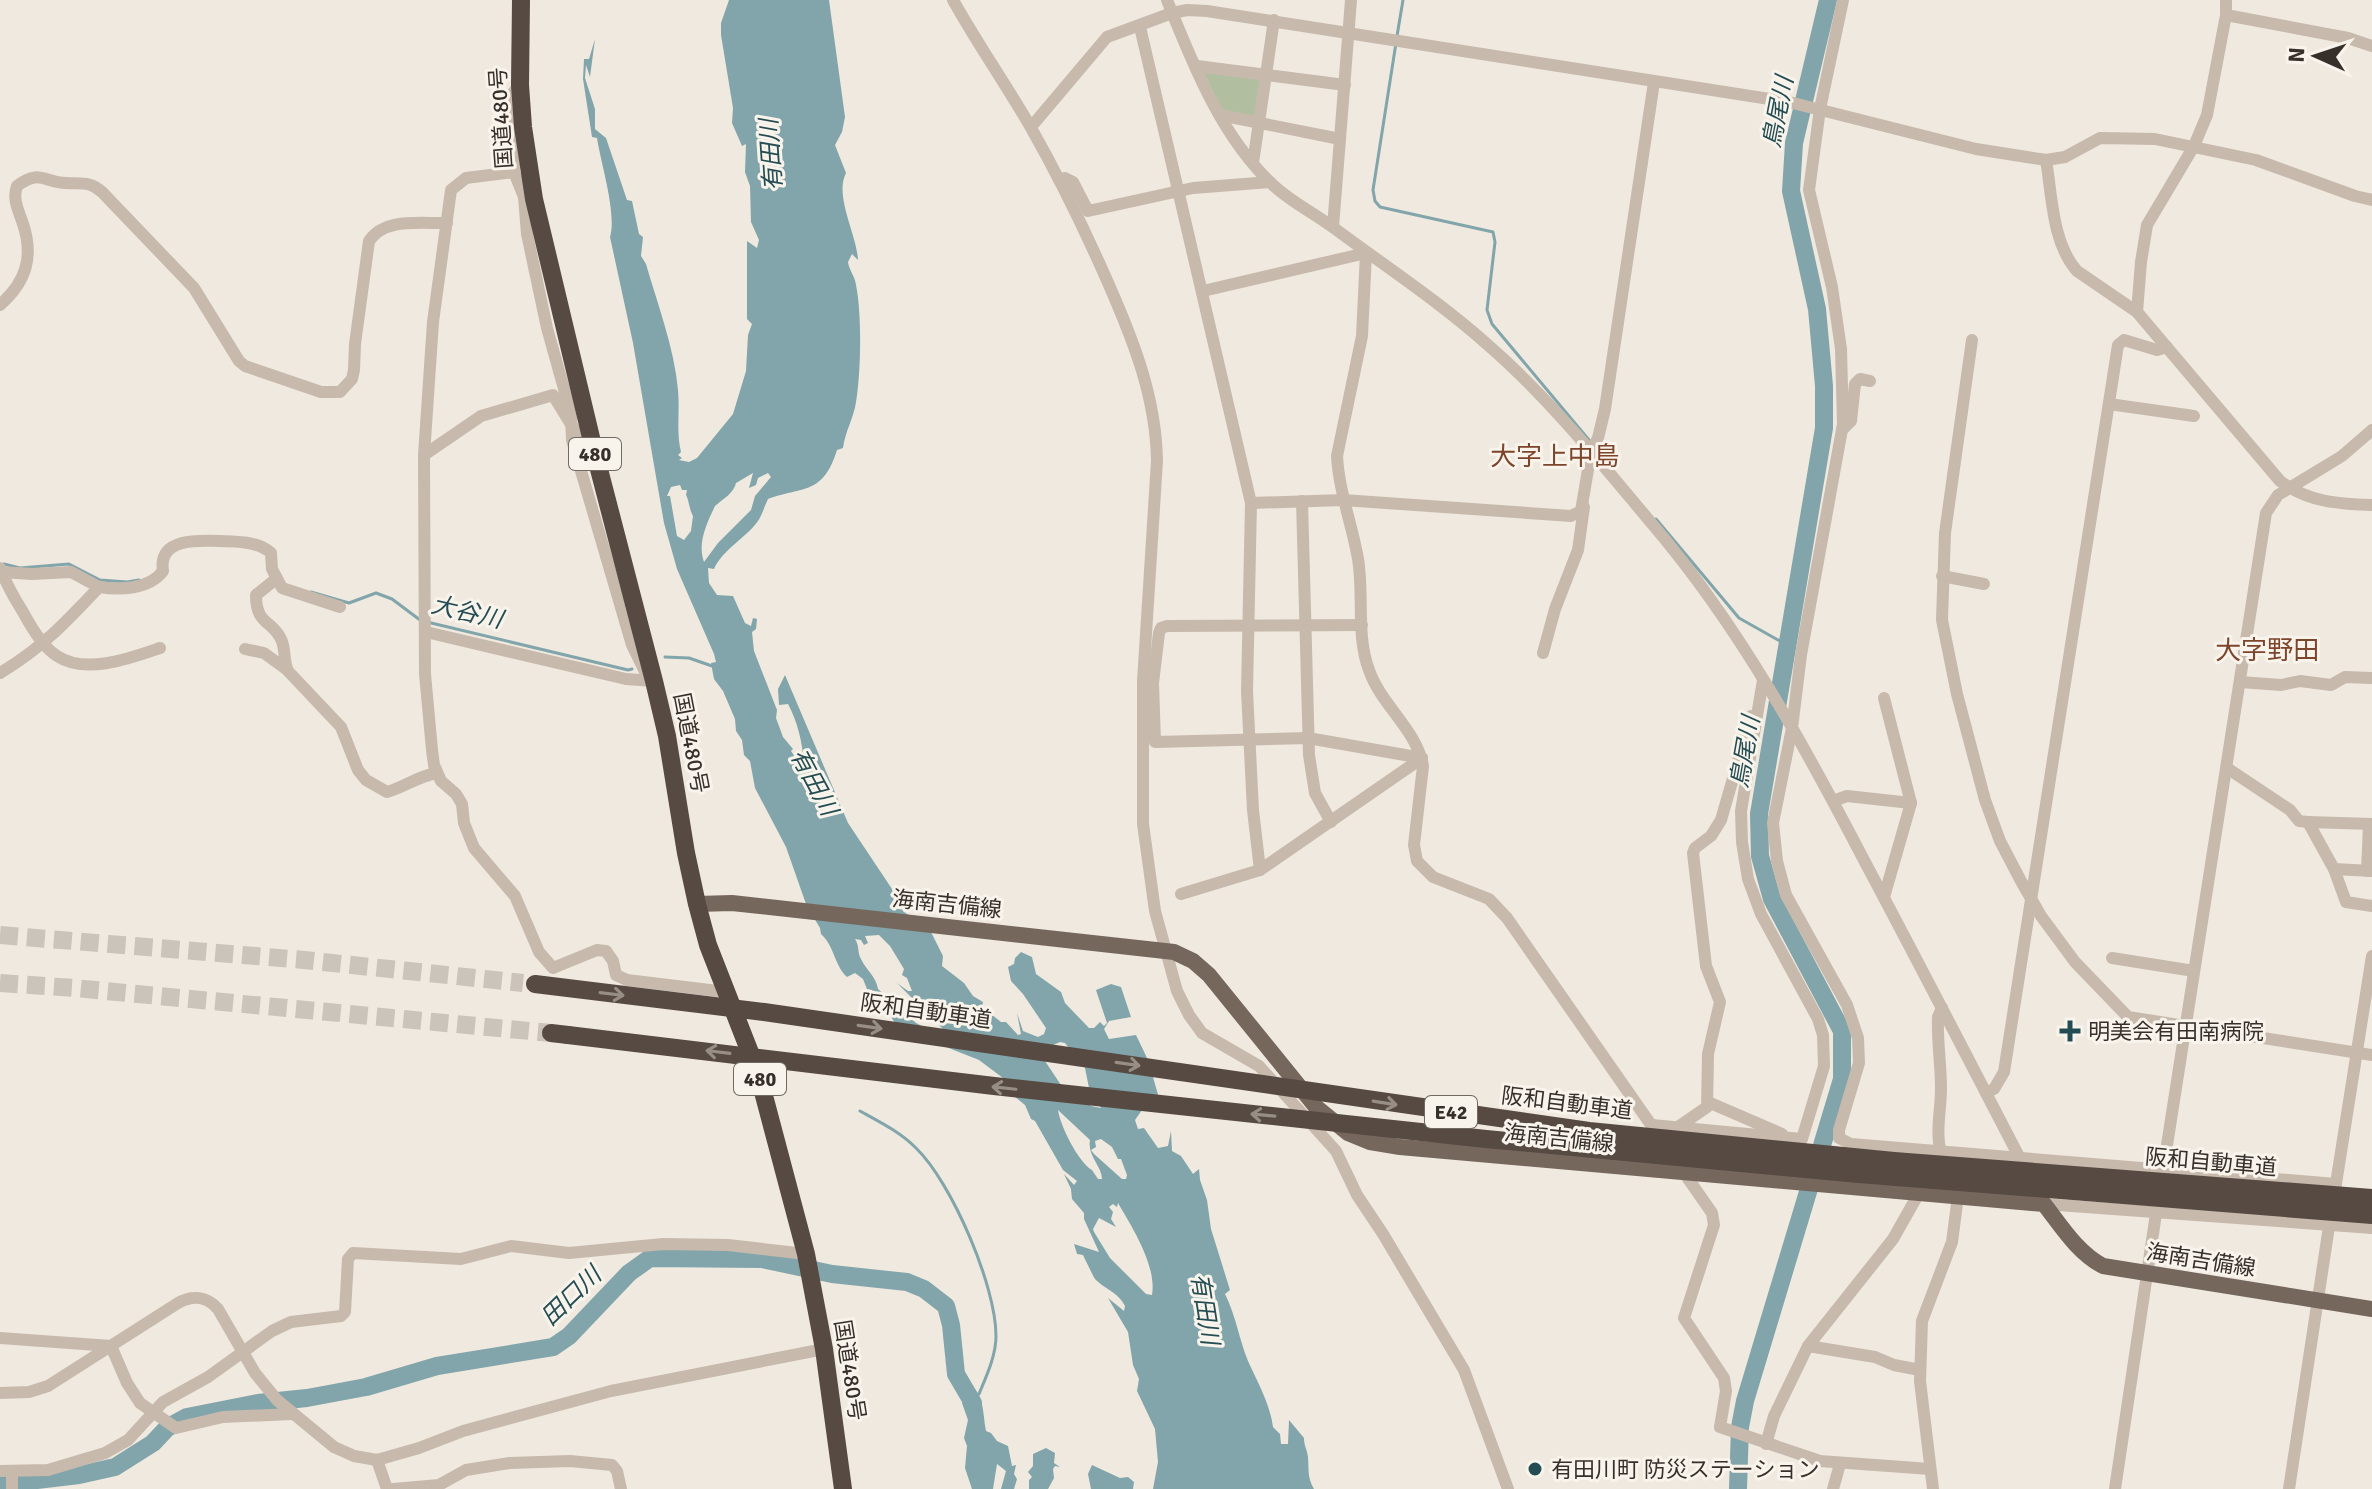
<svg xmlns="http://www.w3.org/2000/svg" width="2372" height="1489" font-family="Signika,'Noto Sans JP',sans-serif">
	<rect width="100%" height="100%" fill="#f0e9df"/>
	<!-- green -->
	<path fill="#b2bea0" d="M1202,69l61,8 -6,42 -34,-7z"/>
	<!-- water -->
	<g fill="#81a5aa" fill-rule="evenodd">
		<path d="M729,0h100l16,117 -3,15 -7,13 11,28c-12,23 11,62 12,87l-6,-6 -4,8c1,8 7,14 8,23 6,29 5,87 0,117 -2,15 -11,30 -13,46l-6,2c-14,45 -33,36 -69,49 -4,8 -5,14 -10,22 -13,18 -35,28 -44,48l-6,-1 1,15 8,12 16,1 12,27 6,3 2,-8 4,1 -1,10 -4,3 2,19 23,59 -1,8 7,19 10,12 -2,2 13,19c0,-22 -6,-48 -16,-66l-9,1 -1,-16 7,-14 63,148 50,75 6,14 25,16 14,28 -1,10 22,17 9,13 10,6 -1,5 19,15h5l12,13 3,-1 -4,-21 6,18 15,6 6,-3 2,-6 -23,-34 -12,-13 -3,-14 6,-3 1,-6 6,-6 11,5 4,17 25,18 4,11 24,25h5l6,-6 4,4 3,-3 -11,-33 15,-6 10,3 10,30 -22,4 -5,8 5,10 27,-4 12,25 11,38 -17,12 -7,10 3,9 6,-1 14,20 10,-2 3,-15 1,20 9,5 12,18 6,-5 1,11 7,20 4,29 19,61 -5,4c11,22 14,45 23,67 10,22 22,43 25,66l7,7 1,10h7l1,-24 15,18c0,8 3,11 4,19 1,12 -1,20 6,32h-161l5,-27 -3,-33 -18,-38 2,-12 -6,-14 -5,-33 -20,-34 16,13 1,-5c-7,-14 -19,-16 -30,-27 -2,-3 -10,-20 -12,-24l-6,-1 -3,-10 25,8 -15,-33v-6l-12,-14 -1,-10 -7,-15 10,11 3,-4 -14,-11 -28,-49 -4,-2 -6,-14 -11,-9 -11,-18 -24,-18 -81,-32 -11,-18 -3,3c-5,-5 -11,-16 -12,-23l-5,-1 -4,-10 -8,-6 -8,4c-13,-12 -12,-30 -26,-43l-1,-6 -14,-24 -20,-57 -31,-59 -5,-27 -6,-6 -2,-15 -6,-9 -1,-12 -12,-28 -9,-12 -3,-16 5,-1 -2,-8 -37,-85 -13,-46 -31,-180 -23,-106c7,-23 -9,-73 -13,-99l-5,-1 -9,-58 1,-20h5l6,-20 -5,38 -4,-12 -1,13 10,31v20l11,9 21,62 5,1 7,33 4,3 -2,19 5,8c12,42 28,83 32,126 2,21 -2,42 3,62l-3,3 4,3 -3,2 10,2 8,-4 36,-44 13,-43 2,-36 4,-11 -5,-5v-78l10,7 2,-8 -8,-18 -1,-36 -5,-14 1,-28 -4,2 -10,-23 1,-15 -12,-73v-12zM753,473l-4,15 7,-3 2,-7 10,-5 3,4 -16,19 -4,14 -33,33 -14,19c-7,-19 3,-39 11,-56 8,-7 19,-13 21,-23zM680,485l2,5h5l-1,5c3,5 3,14 7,21l-2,15 -7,9 -7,-4 -7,-40h-3l4,-9zM879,935l11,11 14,23 -2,6 5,3 5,13h-4l-11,-8 47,47 -16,-1 -12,-6 -38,-34c-2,-13 -12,-19 -17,-30 -4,-7 -1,-12 -6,-20l6,1 3,5 4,-2 -3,-7zM1060,1042l5,1 20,25 4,20 12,20 -10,-2 -6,-7 -24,-14 -18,-27 8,-12zM1058,1110l32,30c-3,16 12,26 12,39h-4l-6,-9c-14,-8 -32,-45 -34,-60zM1101,1139l11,8 6,12h3l6,16 -1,4h-4l-28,-25 -3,-4 5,-3 -1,-6zM1118,1203c14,24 39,63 34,92l-6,-1 -36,-36 -16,-26 -1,-3 6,-11 17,9 -5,-8 2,-7 -4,-5 4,-3 4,3z"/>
		<path d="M958,1382c27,3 24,27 28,49l5,2 6,8 11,5 4,20 4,-1 -2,9 3,5 -3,10h-13l5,-18 -9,-7 -4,25h-21l-7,-21 2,-22 -3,-8 4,-18 -6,-17 4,-3 -1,-3 -6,-1 -3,-12z"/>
		<path d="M1046,1448l9,5 -1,10 6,4 -5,-1 -2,3 1,9 -6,11h-19v-9l3,-3 -4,-5 5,-6v-12z"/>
		<path d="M1092,1465l28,13 8,-1 6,5 -1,7h-42l-3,-15z"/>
	</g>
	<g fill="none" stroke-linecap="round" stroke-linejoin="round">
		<!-- stream -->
		<g stroke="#81a5aa" stroke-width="3">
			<path d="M1397,36l6,-36"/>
			<path d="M1396,43l-23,147 2,11 5,6 113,25 2,10 -8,68 5,14 97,116"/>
			<path d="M1656,519l83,99 39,22 10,3"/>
			<path d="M4,564l16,4 49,-4 31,16 27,2 12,-2"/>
			<path d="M311,592l38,11 27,-10 16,6 28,21"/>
			<path d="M427,622l201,48 4,-1"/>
			<path d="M665,657l24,1 23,8"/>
			<path d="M860,1111c20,11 40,21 56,37 36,35 80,138 80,188 0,20 -10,41 -17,58"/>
		</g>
		<!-- river -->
		<g stroke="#81a5aa" stroke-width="18">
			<path d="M0,1480l29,1 50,-6 36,-8 38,-24 14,-15 20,-11 71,-14 49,-5 59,-11 71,-21 116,-19 16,-11 60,-63 21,-15 112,1 70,15 75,8 17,7 22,17 5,19 5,49 17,29"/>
			<path d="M1738,1489l2,-62 5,-26 97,-322v-48l-70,-132 -12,-43 -1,-42 65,-386v-42l-7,-77 -26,-118 3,-48 34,-143"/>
		</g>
		<!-- highway-tunnel -->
		<g stroke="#cbc4bb" stroke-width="18" stroke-dasharray="18 9" stroke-linecap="butt">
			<path d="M0,935l304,25 219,23"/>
			<path d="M0,983l74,5 477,45"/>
		</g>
		<!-- minor -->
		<g stroke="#c7baac" stroke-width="12">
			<path d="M953,0c24,43 52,83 77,126 29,51 55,104 79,159 25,57 47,113 48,176l-14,220v143l12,87 22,80 12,24 13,18 57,33 77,85 21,44 26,39 81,136 44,119"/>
			<path d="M1167,0c26,64 54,137 106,185 18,17 41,28 61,43 51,38 106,74 154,117 61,53 113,118 165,180 87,102 152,222 213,339 55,103 108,206 162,310"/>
			<path d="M1843,0l-23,109 -11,81 23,97 9,62 2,75 -42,231 -9,73 -19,95 4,38 9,34 61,110 11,33 1,25 -20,67v8l12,6 485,40"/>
			<path d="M2226,15l122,23 24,8"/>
			<path d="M1140,27l111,476 -4,188 6,119 7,60"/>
			<path d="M1197,66l148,19"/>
			<path d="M1220,115l120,24"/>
			<path d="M1031,127l76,-90 65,-24 15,-3 20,1 582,91 187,47 70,11 19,-3 35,-19 55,1 101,21 99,36 17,4"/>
			<path d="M2046,160c6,35 6,83 31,111l60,41 143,169c28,21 58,23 92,24"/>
			<path d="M1253,163l21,-143"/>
			<path d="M514,172l-2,-78 7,-8"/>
			<path d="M1059,180l6,-2 8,4 15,29 105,-23 77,-6"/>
			<path d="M524,197l3,37 20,94 24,86 1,26 60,205 17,35"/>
			<path d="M534,199l-10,-2 -10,-25 -48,6 -15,12 -18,132 -9,133 1,219 7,76 2,15 7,16 15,13 6,10 2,19 10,25 41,48 24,56 14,16 44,-18 9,1 7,10 3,14 11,5 99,12"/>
			<path d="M1333,227l18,-227"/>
			<path d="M1366,253l-4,83 -25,120c2,36 15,68 21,103 6,36 -2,77 11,111 12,35 48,60 54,96l-9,79 3,16 16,16 56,22 18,19 156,224"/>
			<path d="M1203,291l163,-38"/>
			<path d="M0,305c26,-23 34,-48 23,-81 -4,-13 -11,-24 -6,-38 22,-17 27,-4 49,-3 16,1 24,-2 36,9l92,96 45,73 6,5 76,26h19l12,-13 2,-9 1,-26 14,-103c16,-24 52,-17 78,-18"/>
			<path d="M2137,312l4,-50 6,-37 47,-79 13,-31 19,-100v-15"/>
			<path d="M1972,340l-27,193 -3,87 15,74 28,106 15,41 22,42 19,33 34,46 53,55 244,38"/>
			<path d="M2109,404l85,12"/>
			<path d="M1842,430l9,-9 4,-37 5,-5 10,2"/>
			<path d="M424,455l57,-39 72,-21 32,52 8,2"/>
			<path d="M1302,501l7,254 6,38 16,29"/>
			<path d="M1251,503l92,-3 228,16 10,-5 10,-59 7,-14 7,-29 49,-327"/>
			<path d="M0,568c6,15 14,30 23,44 8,15 20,35 34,44 29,19 74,2 103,-8"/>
			<path d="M0,572l32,2 39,-2 28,15"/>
			<path d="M1942,576l42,8"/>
			<path d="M276,579l-20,16c0,30 16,25 25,44 5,10 2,21 7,32l53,56 17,43 8,10 21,12c18,-5 31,-16 50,-19"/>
			<path d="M426,632l200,47 27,2"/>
			<path d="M245,649l19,4 22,16"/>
			<path d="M1543,653l12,-44 23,-59 6,-43"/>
			<path d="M0,673c42,-25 66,-51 99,-86 20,3 50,3 64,-16 -5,-33 35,-31 58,-30 16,1 37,0 50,12l1,16 10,19 58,19"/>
			<path d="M1143,681l10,2 2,59 153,-4 114,20"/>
			<path d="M2240,682l41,3 19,-4 31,4 14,-8 27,1"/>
			<path d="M1153,683l6,-50 2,-5 6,-2 195,-1"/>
			<path d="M2227,768l63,42 9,11 9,1 26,47 12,33 26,4"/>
			<path d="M1833,801l14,-5 64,7"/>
			<path d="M2308,822l64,2"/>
			<path d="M2334,869l38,2"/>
			<path d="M2367,871l2,-47"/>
			<path d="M1181,894l79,-24 162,-112"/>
			<path d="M1884,897l27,-94 -27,-105"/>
			<path d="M2112,958l82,13"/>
			<path d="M1942,1008l-4,9c-1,24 3,47 3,71 0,24 -7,48 2,71"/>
			<path d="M1986,1093l8,-4 10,-17 114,-727 6,-5 33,10 10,-3"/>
			<path d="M1708,1102l74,32"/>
			<path d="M1652,1125l150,14 22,-73 -1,-31 -5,-16 -57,-105 -13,-35 -6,-37 -1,-31 22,-131"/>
			<path d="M1678,1127l29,-20 1,-53 12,-52 -14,-36 -13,-113 2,-5 16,-12 10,-16 30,-104"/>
			<path d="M1680,1167l32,46 2,12 -30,93 40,60 2,13 -6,36 100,34 110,8"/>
			<path d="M2162,1177l104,-664 12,-18 64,-39 30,-26"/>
			<path d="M2335,1190l37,-234"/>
			<path d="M2042,1201l2,3 328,24"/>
			<path d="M0,1338l111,8"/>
			<path d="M111,1346l16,37 13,20 36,25 47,-11 69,-3"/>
			<path d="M1808,1346l67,11 19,8 26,5"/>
			<path d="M0,1393l29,-1 19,-6 130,-83c14,-8 29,-7 40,6l37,64 22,27 57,47 20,9 23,4 42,-12 44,-17 148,-40 213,-42"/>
			<path d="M1766,1444l8,-28 34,-70 85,-107 26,-46"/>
			<path d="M377,1460l10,29"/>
			<path d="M0,1471l48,-1 57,-17 23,-13 35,-38 45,-25 64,-46 19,-9 50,-6 4,-4 3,-53 5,-6 108,6 50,-13 58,7 94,-9 65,1 78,9"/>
			<path d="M12,1472v17"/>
			<path d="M393,1489l46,-4 27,-15 44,-7 60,-2 42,4 5,6 4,18"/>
			<path d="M1833,1489l7,-25"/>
			<path d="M1933,1489l-13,-108 2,-60 30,-79 6,-46"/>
			<path d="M2115,1489l42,-282"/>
			<path d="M2289,1489l41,-269"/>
		</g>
		<!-- major -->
		<path stroke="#76675d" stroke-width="16" d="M697,904l35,-1 442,49 19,9 16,14 107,132 32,26 22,9 30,5 644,57c18,23 33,48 59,62l269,43"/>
		<!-- highway -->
		<g stroke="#564a42" stroke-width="18">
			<path d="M521,0l-1,85 3,42 11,72 60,251 60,231 13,55 19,117 11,51 11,41 50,128 48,181 18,95 19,140"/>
			<path d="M551,1033l17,2"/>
		</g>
		<!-- highway-bridge -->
		<g stroke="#564a42" stroke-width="18">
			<path d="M535,984l229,28 825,119 305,30 478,37"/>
			<path d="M568,1035l426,51 492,53 373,35 513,41"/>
		</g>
	</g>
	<!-- one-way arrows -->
	<defs><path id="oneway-shaft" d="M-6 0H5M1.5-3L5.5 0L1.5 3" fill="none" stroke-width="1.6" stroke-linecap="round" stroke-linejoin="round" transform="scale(2)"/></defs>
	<g stroke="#978e86">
		<use href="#oneway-shaft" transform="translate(612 994) rotate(7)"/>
		<use href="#oneway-shaft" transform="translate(870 1027) rotate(8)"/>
		<use href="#oneway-shaft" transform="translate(718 1052) rotate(-173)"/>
		<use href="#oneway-shaft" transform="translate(1128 1064) rotate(8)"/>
		<use href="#oneway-shaft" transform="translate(1004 1088) rotate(-174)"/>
		<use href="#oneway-shaft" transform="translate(1385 1103) rotate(9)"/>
		<use href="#oneway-shaft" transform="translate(1263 1115) rotate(-175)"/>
	</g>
	<!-- markers -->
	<g fill="#244c53" stroke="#f8f3eb" stroke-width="3">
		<path d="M2066 1019h8v8h8v8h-8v8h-8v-8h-8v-8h8z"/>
		<circle cx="1535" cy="1469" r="8"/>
	</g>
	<g text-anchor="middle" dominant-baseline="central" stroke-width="6" stroke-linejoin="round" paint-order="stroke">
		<!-- shield labels -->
		<g fill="#f8f3eb" stroke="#706a64" stroke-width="2">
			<rect x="569" y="438" width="52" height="32" rx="6"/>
			<rect x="734" y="1063" width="52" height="32" rx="6"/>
			<rect x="1425" y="1096" width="52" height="32" rx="6"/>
		</g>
		<g font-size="20" font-weight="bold" fill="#362f2a">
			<text x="595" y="454">480</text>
			<text x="760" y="1079">480</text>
			<text x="1451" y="1112">E42</text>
		</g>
		<!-- street labels -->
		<g font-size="22" fill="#362f2a" stroke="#f8f3eb">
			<text transform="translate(501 118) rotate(-94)">国道480号</text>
			<text transform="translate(691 743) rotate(79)">国道480号</text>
			<text transform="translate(947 904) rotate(6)">海南吉備線</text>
			<text transform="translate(926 1011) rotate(8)">阪和自動車道</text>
			<text transform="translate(1567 1103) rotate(7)">阪和自動車道</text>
			<text transform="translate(1559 1138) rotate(6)">海南吉備線</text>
			<text transform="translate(2211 1162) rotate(5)">阪和自動車道</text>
			<text transform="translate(2201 1260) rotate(9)">海南吉備線</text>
			<text transform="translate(850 1370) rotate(81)">国道480号</text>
		</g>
		<!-- poi labels -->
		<g font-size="22" fill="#362f2a" stroke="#f8f3eb" text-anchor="start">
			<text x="2088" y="1031">明美会有田南病院</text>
			<text x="1551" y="1469">有田川町 防災ステーション</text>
		</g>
		<!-- water labels -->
		<g font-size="24" font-style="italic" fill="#244c53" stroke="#f8f3eb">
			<text transform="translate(1778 112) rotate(-79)">鳥尾川</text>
			<text transform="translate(771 155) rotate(-94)">有田川</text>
			<text transform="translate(467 612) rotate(13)">大谷川</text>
			<text transform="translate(1745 752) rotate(-80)">鳥尾川</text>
			<text transform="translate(814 782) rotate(62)">有田川</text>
			<text transform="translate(571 1296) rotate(-44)">田口川</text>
			<text transform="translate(1205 1309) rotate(81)">有田川</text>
		</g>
		<!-- quarter labels -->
		<g font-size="26" fill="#7c452c" stroke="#f8f3eb">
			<text x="1555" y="457">大字上中島</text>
			<text x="2267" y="651">大字野田</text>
		</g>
	</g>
	<!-- north arrow -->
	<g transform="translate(2316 56) rotate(273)" stroke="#f8f3eb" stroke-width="6" paint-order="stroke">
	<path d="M0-6L14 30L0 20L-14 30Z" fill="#362f2a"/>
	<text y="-12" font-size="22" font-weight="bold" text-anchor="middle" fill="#362f2a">N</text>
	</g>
</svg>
